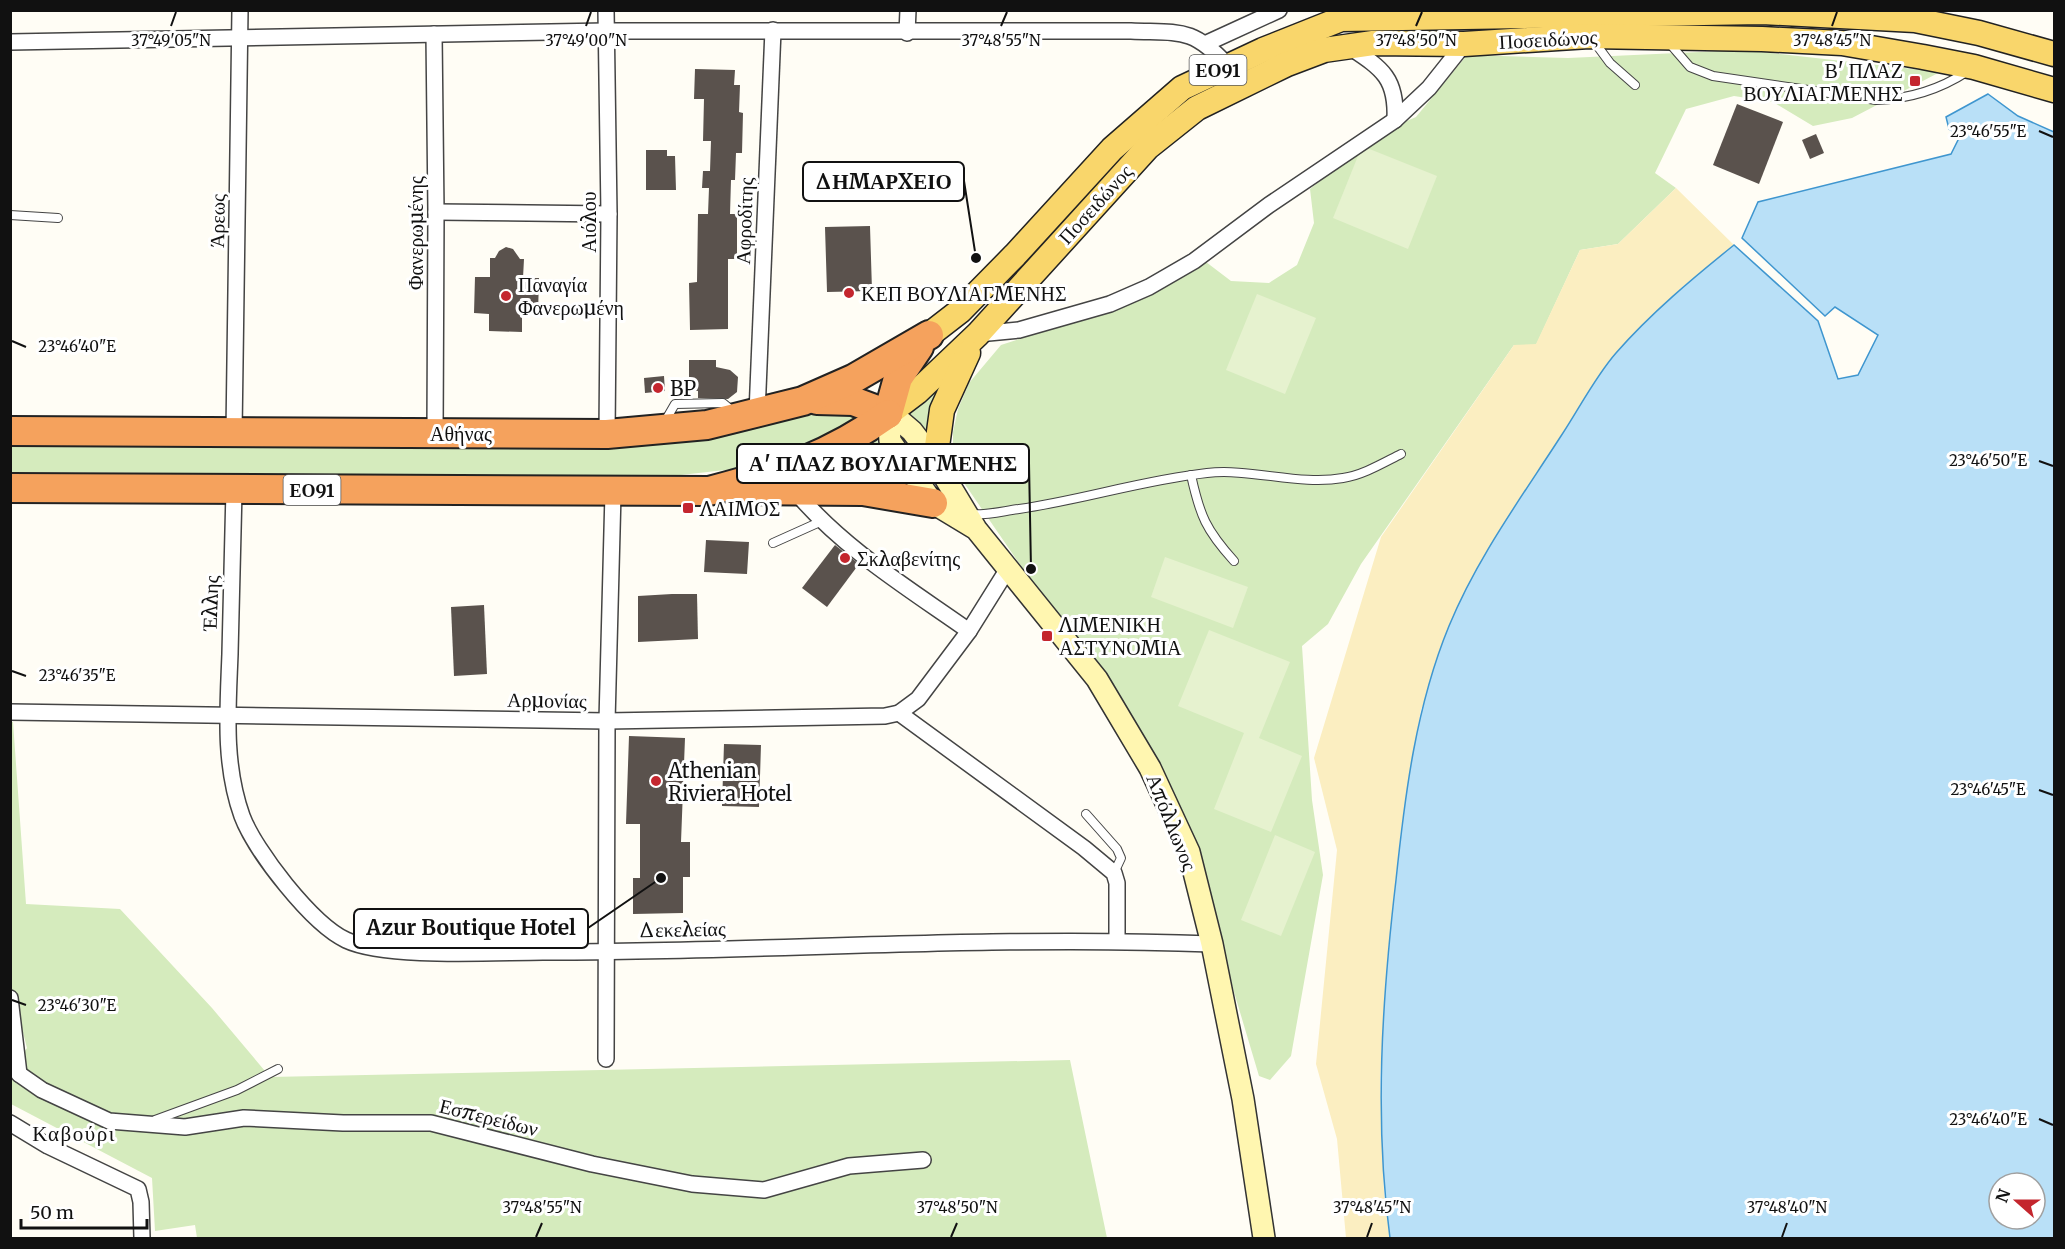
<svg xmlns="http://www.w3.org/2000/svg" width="2065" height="1249" font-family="Merriweather,serif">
	<rect width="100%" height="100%" fill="#fffdf5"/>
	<!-- green -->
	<g fill="#d5ebbd">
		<path d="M1744,50l196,22 -88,46 -39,8 -40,-24 -39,-6 -48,13 -31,64 21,15 -58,56 -38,6 -44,95h-22l-153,219 -33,60 -26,22 10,154 11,75 -32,181 -21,24 -11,-4 -25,-84 -35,-136 -55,-110 -182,-266 -9,-21v-27l5,-23 11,-26 32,-38 147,-48 58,-35 25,19 38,2 28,-18 17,-42 -4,-34 69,-56 37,-16 51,-62 101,3z"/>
		<path d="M943,379l-13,68 -24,-32z"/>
		<path d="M820,406l47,7 -21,19 -103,36 -71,8 -661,-4v-28l665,-2z"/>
		<path d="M874,437l46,56 -108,-13 -1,-10z"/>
		<path d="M11,722h2l13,182 94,5 92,99 58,69 800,-17 37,178h-910l-2,-13 -40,6 -3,-53 -141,-74 -1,-33 17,-23 -17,-66z"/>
	</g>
	<!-- sand -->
	<path fill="#fbeec1" d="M1676,188l58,57 -53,43 -66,66 -56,85 -138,270 -20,120 -14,133 -7,117 4,114 6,45h-44l-9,-99 -21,-75 21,-214 -23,-92 67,-221 133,-192 22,-1 44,-94 38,-6z"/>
	<!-- pitch -->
	<g fill="#e6f2cf">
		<path d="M1362,146l75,30 -29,73 -75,-31z"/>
		<path d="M1257,294l59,24 -31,76 -59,-24z"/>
		<path d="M1165,557l83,30 -15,41 -82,-31z"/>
		<path d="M1209,630l81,32 -31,76 43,18 -31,76 -57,-23 30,-76 -66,-27z"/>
		<path d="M1275,835l40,17 -34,84 -40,-16z"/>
	</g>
	<!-- water -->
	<path fill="#b9e0f7" stroke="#3f96cf" stroke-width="1.5" fill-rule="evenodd" d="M1988,94l30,22 36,16v1106h-664c-16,-119 -8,-239 6,-358 9,-86 20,-174 53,-254 28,-68 72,-128 112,-190 18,-27 34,-59 55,-83 35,-40 77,-75 118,-108l84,76 20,58 20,-4 20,-40 -43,-28 -10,9 -83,-78 16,-36 193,-48 9,-18 -11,-7 -3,-12zM1999,1183h36v36h-36z"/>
	<!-- building -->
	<g fill="#5a524d">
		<path d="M695,69l40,1 -1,15h6l-1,27 4,1 -1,40h-6l-1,27h-4l-1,34h7v45h-9v70l-38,1 -1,-47 8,-1 1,-68h10l1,-26h-7l1,-17h7l1,-30h-8l1,-42h-10z"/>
		<path d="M1737,104l46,18 -24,62 -46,-19z"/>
		<path d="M1816,134l8,19 -14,6 -8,-19z"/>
		<path d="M646,150h21v6h8l1,34h-30z"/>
		<path d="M870,226l2,65 -45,1 -2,-65z"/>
		<path d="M506,247l7,2 7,10h4l-1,19h16l-1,36h-16v18l-33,-1v-17l-15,-1 1,-36h15v-19h5l4,-7z"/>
		<path d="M689,360h27v7l14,3 8,7 -1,15 -9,7 -30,-1v-7l-9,-1z"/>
		<path d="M664,376l1,15 -20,2 -1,-15z"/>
		<path d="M706,540l43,2 -2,32 -43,-2z"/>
		<path d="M835,545l24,19 -32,43 -25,-19z"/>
		<path d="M672,594h25l1,45 -60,3v-46z"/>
		<path d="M484,605l3,69 -33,2 -3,-69z"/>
		<path d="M629,736l56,2 -4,104h9v35h-7v36l-50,1v-36h7v-54h-14z"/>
		<path d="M724,744l37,1 -2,62 -37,-1z"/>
	</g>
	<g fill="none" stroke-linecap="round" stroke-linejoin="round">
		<defs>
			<g id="lane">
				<path d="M1593,40l17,23 25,22"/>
				<path d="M1670,44l20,23 23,9 163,24c34,-1 63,-10 92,-29"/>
				<path d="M10,215l48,3"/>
				<path d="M664,423l11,-19 48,-1 11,9"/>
				<path d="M1191,475c9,41 15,55 43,86"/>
				<path d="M969,514c16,2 34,-3 50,-5 63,-9 124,-29 188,-36 44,-5 93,13 136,5 20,-3 40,-15 58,-24"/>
				<path d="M773,543l49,-22"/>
				<path d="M1086,814l31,35 4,9 -7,15"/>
				<path d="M155,1120l82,-30 41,-21"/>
			</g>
			<g id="street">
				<path d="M606,10l3,204 -2,220"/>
				<path d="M907,33l1,-23"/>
				<path d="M434,34l2,178 -1,221"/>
				<path d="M10,42l596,-11h525c49,2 61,-4 96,34"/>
				<path d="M1207,43l72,-33"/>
				<path d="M1348,46c33,22 49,31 47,74"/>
				<path d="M436,212l173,2"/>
				<path d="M978,334l41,-4 91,-26 39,-17 45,-26 75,-56 126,-85 34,-32 35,-44"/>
				<path d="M757,413l16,-383"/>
				<path d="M234,432l6,-422"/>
				<path d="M234,490c-1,54 -3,109 -4,164 -2,54 -7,109 12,162 13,35 70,108 104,124 40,19 149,12 197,12 223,0 446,-17 669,-8"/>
				<path d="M794,490c48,58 114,98 175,141"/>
				<path d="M10,712l597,9 278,-5 14,-3 19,-14 51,-68 40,-64"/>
				<path d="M899,713l185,135 30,25 3,10v57"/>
				<path d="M10,998l9,76"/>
				<path d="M606,1059l1,-338 6,-228"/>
				<path d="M19,1074l23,16 67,31 76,6 59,-9 99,5h88l161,41 100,20 72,6 85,-24 74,-6"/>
				<path d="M10,1123l38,23 90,43 3,13 1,36"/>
			</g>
			<path id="secondary" d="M976,529l-43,-26 -43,-62 -2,-27 10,5 14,12 23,30 41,68 121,150 53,89 39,84 23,92 31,155 21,139"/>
			<g id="primary">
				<path d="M929,335l31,-24 55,-56 97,-106 70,-61 81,-38 78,-31 421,-7 153,8 64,13 75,21"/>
				<path d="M888,414l29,-22 61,-58 170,-187 49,-39 90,-44 37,-14 49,-7 91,1 125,-8 173,3 80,4 81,14 51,10 80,23"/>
				<path d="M935,461l7,-51 26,-57"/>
			</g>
			<g id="highway">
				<path d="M817,400l36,1 35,13"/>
				<path d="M888,414l10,-36 21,-31"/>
				<path d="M10,431l597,3 100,-9 96,-24 50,-22 76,-44"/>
				<path d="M10,488l699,3c67,-17 122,-36 179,-77"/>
				<path d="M747,490l116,1 70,12"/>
			</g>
		</defs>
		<!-- lane casing -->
		<use href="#lane" stroke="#444" stroke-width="10"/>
		<!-- street casing -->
		<use href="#street" stroke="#444" stroke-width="18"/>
		<!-- secondary casing -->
		<use href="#secondary" stroke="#333" stroke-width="24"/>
		<!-- primary casing -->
		<use href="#primary" stroke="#222" stroke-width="27"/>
		<!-- highway casing -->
		<use href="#highway" stroke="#222" stroke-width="32"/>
		<!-- lane -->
		<use href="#lane" stroke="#fff" stroke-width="8"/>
		<!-- street -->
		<use href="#street" stroke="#fff" stroke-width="15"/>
		<!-- secondary -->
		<use href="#secondary" stroke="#fff6b0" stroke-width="21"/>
		<!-- primary -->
		<use href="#primary" stroke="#f9d66b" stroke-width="24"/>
		<!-- highway -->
		<use href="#highway" stroke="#f5a25d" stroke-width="28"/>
	</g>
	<!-- ticks -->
	<path fill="none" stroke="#111" stroke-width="2" d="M171,26l5,-14M586,26l5,-14M1001,26l6,-14M1416,26l6,-14M1832,26l5,-14M2039,131l14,6M12,341l14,6M2039,461l14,5M12,671l14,5M2039,790l14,5M12,1000l14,5M2039,1119l14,6M536,1237l6,-14M951,1237l6,-14M1367,1237l5,-14M1782,1237l5,-14"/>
	<!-- markers -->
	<g fill="#c4262e" stroke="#fff" stroke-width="2">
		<rect x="1909" y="75" width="12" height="12" rx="3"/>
		<circle cx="849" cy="293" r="6"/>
		<circle cx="506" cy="296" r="6"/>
		<circle cx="658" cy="388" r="6"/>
		<rect x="682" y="502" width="12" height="12" rx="3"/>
		<circle cx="845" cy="558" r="6"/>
		<rect x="1041" y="630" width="12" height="12" rx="3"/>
		<circle cx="656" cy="781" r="6"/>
	</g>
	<g text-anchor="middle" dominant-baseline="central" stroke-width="6" stroke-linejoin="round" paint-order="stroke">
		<!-- shield labels -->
		<g fill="#fff" stroke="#585858" stroke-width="1.5">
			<rect x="1189.5" y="55" width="57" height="30" rx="4.5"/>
			<rect x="283.5" y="475" width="57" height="30" rx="4.5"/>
		</g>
		<g font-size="18" font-weight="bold" fill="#111">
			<text x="1218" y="70">ΕΟ91</text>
			<text x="312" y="490">ΕΟ91</text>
		</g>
		<!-- street labels -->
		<g font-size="20" fill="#111" stroke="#fff">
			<text transform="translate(1548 39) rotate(-3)">Ποσειδώνος</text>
			<text transform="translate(1095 204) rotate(-48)">Ποσειδώνος</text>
			<text transform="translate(217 221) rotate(-89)">Άρεως</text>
			<text transform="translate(744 221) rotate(-88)">Αφροδίτης</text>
			<text transform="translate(588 222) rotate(-90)">Αιόλου</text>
			<text transform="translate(415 233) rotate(-90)">Φανερωμένης</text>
			<text x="461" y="433">Αθήνας</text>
			<text transform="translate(210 603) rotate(-88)">Έλλης</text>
			<text transform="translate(547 700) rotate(1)">Αρμονίας</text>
			<text transform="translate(1172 822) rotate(68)">Απόλλωνος</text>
			<text transform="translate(682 929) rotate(-1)">Δεκελείας</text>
			<text transform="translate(489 1117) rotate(14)">Εσπερείδων</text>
		</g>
		<!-- poi labels -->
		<g font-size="20" fill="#111" stroke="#fff" text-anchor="start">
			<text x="1903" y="70" text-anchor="end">Β' ΠΛΑΖ<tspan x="1903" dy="23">ΒΟΥΛΙΑΓΜΕΝΗΣ</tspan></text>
			<text x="518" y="284">Παναγία<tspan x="518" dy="23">Φανερωμένη</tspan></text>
			<text x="861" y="293">ΚΕΠ ΒΟΥΛΙΑΓΜΕΝΗΣ</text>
			<text x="670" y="388">BP</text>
			<text x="700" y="508">ΛΑΙΜΟΣ</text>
			<text x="857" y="558">Σκλαβενίτης</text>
			<text x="1059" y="624">ΛΙΜΕΝΙΚΗ<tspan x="1059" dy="23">ΑΣΤΥΝΟΜΙΑ</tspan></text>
			<text x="668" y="770">Athenian<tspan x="668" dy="23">Riviera Hotel</tspan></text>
		</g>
		<!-- neighbourhood labels -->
		<g font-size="21" letter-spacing="1.5" fill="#111" stroke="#fff">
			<text x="74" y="1133">Καβούρι</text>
		</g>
	</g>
	<g font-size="15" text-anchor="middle" fill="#111" stroke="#fff" stroke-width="6" stroke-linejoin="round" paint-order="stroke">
		<text x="171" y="46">37°49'05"N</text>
		<text x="586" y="46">37°49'00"N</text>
		<text x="1001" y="46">37°48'55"N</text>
		<text x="1416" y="46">37°48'50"N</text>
		<text x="1832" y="46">37°48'45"N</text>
		<text x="1988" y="137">23°46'55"E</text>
		<text x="77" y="352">23°46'40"E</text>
		<text x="1988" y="466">23°46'50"E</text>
		<text x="77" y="681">23°46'35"E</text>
		<text x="1988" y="795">23°46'45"E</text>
		<text x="77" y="1011">23°46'30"E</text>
		<text x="1988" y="1125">23°46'40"E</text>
		<text x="542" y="1213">37°48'55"N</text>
		<text x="957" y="1213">37°48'50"N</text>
		<text x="1372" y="1213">37°48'45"N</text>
		<text x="1787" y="1213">37°48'40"N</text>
	</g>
	<!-- callouts -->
	<path fill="none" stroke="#111" stroke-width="2" d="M976 258L964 181M1031 569L1029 463M661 878L588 928"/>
	<g fill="#111" stroke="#fff" stroke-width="2">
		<circle cx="976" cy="258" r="6"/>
		<circle cx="1031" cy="569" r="6"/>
		<circle cx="661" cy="878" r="6"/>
	</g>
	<g fill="#fff" stroke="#111" stroke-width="2">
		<rect x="803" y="162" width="161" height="39" rx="6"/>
		<rect x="737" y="444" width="292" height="39" rx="6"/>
		<rect x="354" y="909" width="234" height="39" rx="6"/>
	</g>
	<g font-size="21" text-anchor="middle" font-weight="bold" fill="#111">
		<text x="883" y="189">ΔΗΜΑΡΧΕΙΟ</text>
		<text x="883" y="471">Α' ΠΛΑΖ ΒΟΥΛΙΑΓΜΕΝΗΣ</text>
		<text x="471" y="935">Azur Boutique Hotel</text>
	</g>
	<!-- border -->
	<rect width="2065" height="1249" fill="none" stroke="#111111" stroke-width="24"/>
	<!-- north arrow -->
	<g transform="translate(2017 1201) rotate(291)"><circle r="28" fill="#ffffff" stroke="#a0a0a0" stroke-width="1.5"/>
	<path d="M0-4.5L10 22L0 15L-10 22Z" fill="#c4262e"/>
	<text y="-9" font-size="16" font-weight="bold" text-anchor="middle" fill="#111111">N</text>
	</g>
	<!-- scale -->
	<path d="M21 1219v9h126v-9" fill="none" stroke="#111111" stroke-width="3"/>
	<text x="30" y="1219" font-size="18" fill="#111111" stroke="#ffffff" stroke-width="4.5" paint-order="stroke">50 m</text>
</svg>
